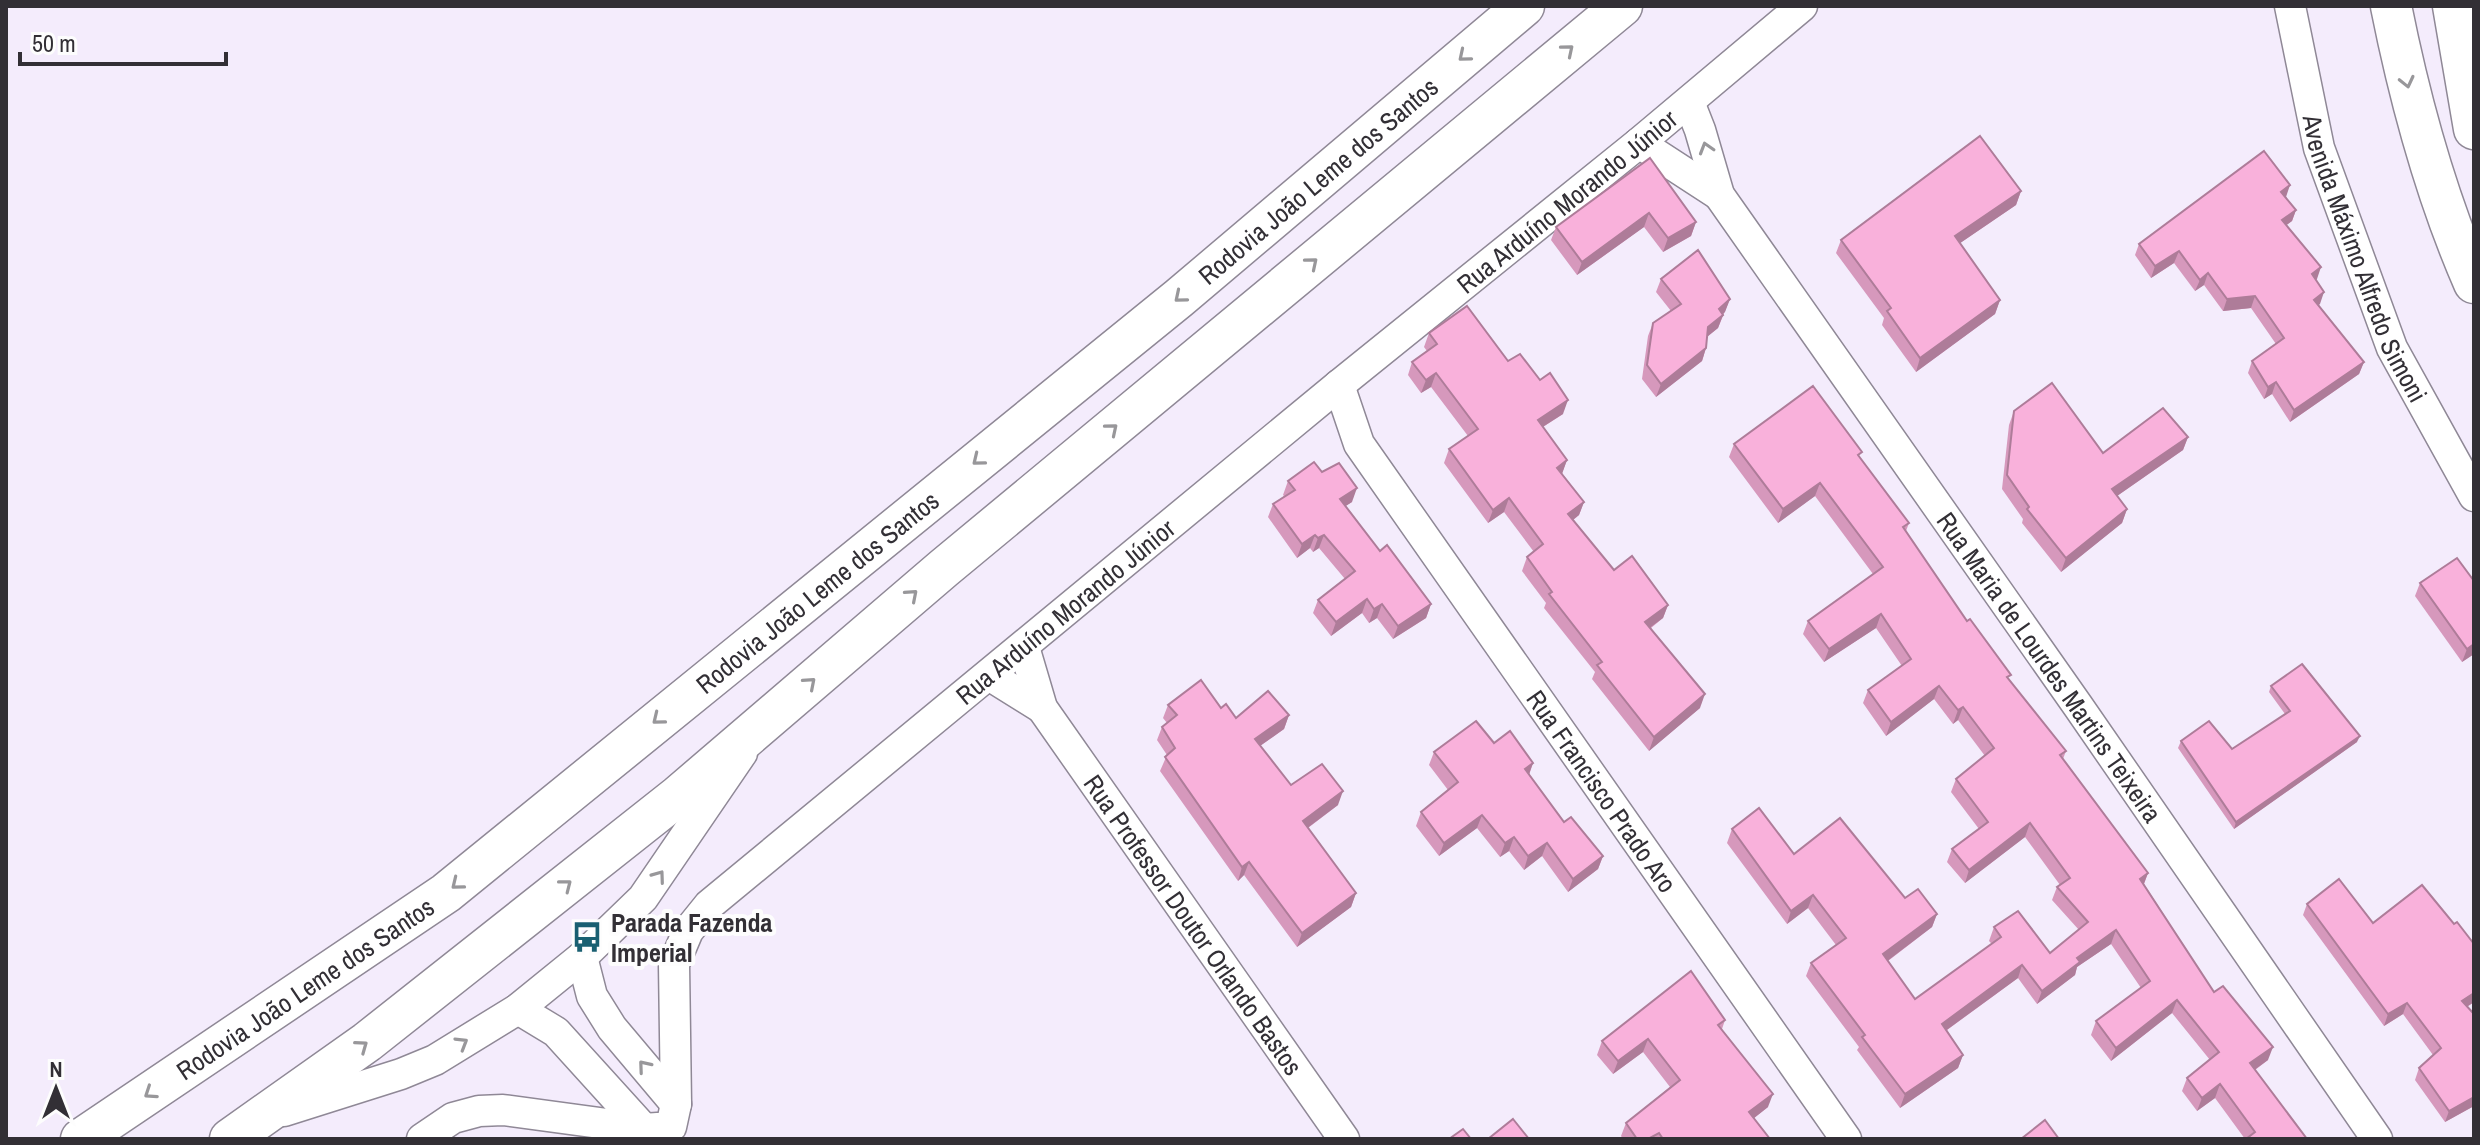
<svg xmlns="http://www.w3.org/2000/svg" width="2480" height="1145" font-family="'Archivo Narrow',sans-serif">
	<rect width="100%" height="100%" fill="#f4ecfc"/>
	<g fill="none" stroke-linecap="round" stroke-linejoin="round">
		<defs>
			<g id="minor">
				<path id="s1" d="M2290,6l29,142 73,200 82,148"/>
				<path id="s2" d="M1689,102l11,28 19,65 359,511 299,433"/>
				<path d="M1639,143l80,52"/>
				<path id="s3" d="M1339,385l20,59 487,695"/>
				<path id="s4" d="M1024,647l18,61 302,431"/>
				<path d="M989,675l53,33"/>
				<path d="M582,957l10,39 20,32 64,76"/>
				<path d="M518,1009l38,23 88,97"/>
				<path d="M284,1111l117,-37 34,-14 83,-51 64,-52 61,-59 99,-145"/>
				<path id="s5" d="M422,1139l31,-21 26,-7 24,-1 141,19 27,-2 5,-23 -2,-140 14,-33 21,-26 630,-520 300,-242 163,-137"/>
			</g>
			<g id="major">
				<path d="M2391,6c19,95 44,188 83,277"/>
				<path d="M2453,6l21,123"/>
				<path id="s6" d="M81,1139l365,-246 733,-595 345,-292"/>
				<path d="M230,1139l137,-97 311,-246 266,-228 678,-562"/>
			</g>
		</defs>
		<!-- minor casing -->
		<use href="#minor" stroke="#8f8896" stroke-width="33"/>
		<!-- major casing -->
		<use href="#major" stroke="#8f8896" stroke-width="43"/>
		<!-- minor -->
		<use href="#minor" stroke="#fff" stroke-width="30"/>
		<!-- major -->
		<use href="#major" stroke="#fff" stroke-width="40"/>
	</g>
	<!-- wall -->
	<g fill="#d698bc">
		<path d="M1650,158l46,64 -5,14 -28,16 -19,-25 -67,48 -26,-35 5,-13z"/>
		<path d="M2021,191l-5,14 -56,38 40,57 -5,14 -79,58 -34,-47 2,-7 -48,-65 5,-13z"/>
		<path d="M2286,197l10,13 -4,11 -6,4 31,54 -1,1 4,24 -2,1 46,57 -5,12 -69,48 -18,-28 -8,5 -16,-26 4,-12 24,-17 -25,-36 -28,3 -19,-26 -9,6 -21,-28 -23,15 -16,-23 4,-11z"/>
		<path d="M1661,279l69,20 -12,29 -11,9 -1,11 -4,13 -46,36 -14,-18 6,-43 5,-13 18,-12 -15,-19z"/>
		<path d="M1429,333l79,28 55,53 -20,13 24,33 -5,13 22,29 -5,13 -6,5 41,50 54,35 -5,13 -12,10 49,80 -51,43 -57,-72 3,-7 -51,-64 2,-5 -24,-32 5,-14 7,-5 -30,-40 -16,11 -44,-60 5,-14 19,-13 -37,-49 -10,6 -13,-18 4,-13 15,-11 -3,-4z"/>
		<path d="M2014,411l89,42 85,-16 -5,13 -66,46 10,13 -5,14 -61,49 -39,-49 1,-4 -21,-30 7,-64z"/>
		<path d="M1734,444l126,14 49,65 -3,8 61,90 42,59 57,71 -3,8 85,114 -4,11 70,108 54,68 -13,10 52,69h-62l-30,-41 -18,13 -15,-20 5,-13 23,-18 -38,-47 -61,48 -20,-26 5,-14 45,-33 -30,-44 -34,23 -2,8 -38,29 -19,-26 -71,52 16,25 -5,13 -58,40 -43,-58 2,-3 -53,-71 5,-13 25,-18 -28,-37 -21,16 -60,-81 5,-14 173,69 32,16 -5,13 -44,34 27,38 77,-55 -3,-3 5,-14 56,26 29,-23 -27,-30 5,-13 3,-2 -35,-48 -60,46 -18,-21 5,-13 27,-20 -28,-37 5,-13 29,-23 -27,-36 -5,4 -19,-25 -48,37 -23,-33 5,-13 34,-24 -26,-38 -52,34 -21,-28 5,-13 65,-47 -58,-78 -37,27 -49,-66z"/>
		<path d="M1322,472l30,30 -7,4 35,45 51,53 -5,14 -33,21 -16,-21 -8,5 -7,-10 -31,23 -18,-23 5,-13 27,-21 -26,-31 -6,4 -3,-4 -13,10 -29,-41 5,-13 11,-8 -1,-1 5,-14z"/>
		<path d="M2420,583l54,71 -12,8 -47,-66z"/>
		<path d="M2271,686l86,56 -123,87 -56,-81 3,-7 51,8 53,-35 -16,-22z"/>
		<path d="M1168,705l53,3 15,10 53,-3 -5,14 -24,17 31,39 47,20 -30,23 48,65 -5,14 -54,40 -53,-72 -6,6 -78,-110 7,-16 -10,-15 5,-13 5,-4 -4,-5z"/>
		<path d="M1494,743l39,20 -4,12 35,47 39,34 -5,13 -30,23 -26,-36 -18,14 -15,-19 -9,6 -23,-29 -38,28 -23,-30 5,-14 27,-22 -19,-25 5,-13z"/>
		<path d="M2307,904l66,19 81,1 20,20v58l-7,5 7,7v92l-29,16 -30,-42 4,-12 14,-13 -30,-41 -19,12 -81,-111z"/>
		<path d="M1725,1020l-3,9 46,78 -14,11 16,21h-147l-2,-3 5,-13 44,-36 -27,-35 -30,22 -16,-19 5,-14z"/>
	</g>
	<!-- shaded-wall -->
	<g fill="#ae7c99">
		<path d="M2290,185l-4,12 -9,7 4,-12z"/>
		<path d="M2021,191l-5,14 -66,45 5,-14z"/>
		<path d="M2296,210l-4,11 -15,11 5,-12z"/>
		<path d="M1649,213l-5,14 -67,48 5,-13z"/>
		<path d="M1696,222l-5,14 -28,16 5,-14z"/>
		<path d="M2179,251l-5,12 -23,15 4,-12z"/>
		<path d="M2321,267l-4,12 -9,7 4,-12z"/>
		<path d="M2208,273l-4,12 -9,6 5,-11z"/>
		<path d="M2324,292l-4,12 -11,7 5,-11z"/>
		<path d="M2255,296l-4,12 -28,3 4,-12z"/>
		<path d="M1730,299l-5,13 -9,8 7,-5 -5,13 -15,12 5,-13 11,-18z"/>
		<path d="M2000,300l-5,14 -79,58 4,-14z"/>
		<path d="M1706,348l-4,13 -46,36 5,-13z"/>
		<path d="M2364,362l-5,12 -69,48 4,-12z"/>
		<path d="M1436,373l-5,14 -10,6 5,-13z"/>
		<path d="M2276,382l-4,12 -8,5 4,-12z"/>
		<path d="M1568,400l-5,14 -30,19 5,-13z"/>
		<path d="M2188,437l-5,13 -76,53 5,-14z"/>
		<path d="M1567,460l-5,14 -5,-6z"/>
		<path d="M1820,483l-5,13 -37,27 5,-14z"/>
		<path d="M1357,488l-5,14 -17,11 5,-14z"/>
		<path d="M1509,498l-5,14 -16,11 5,-13z"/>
		<path d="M1584,502l-5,13 -16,13 5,-14z"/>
		<path d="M2127,509l-5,14 -61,49 5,-14z"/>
		<path d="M1315,535l-5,13 -13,10 5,-14z"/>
		<path d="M1324,535l-5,13 -6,4 5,-14z"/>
		<path d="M1367,599l-5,14 -31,23 5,-14z"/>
		<path d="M1382,604l-5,14 -8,5 5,-14z"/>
		<path d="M1431,604l-5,14 -33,21 5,-13z"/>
		<path d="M1668,605l-5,13 -23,17 5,-13z"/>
		<path d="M1881,614l-5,14 -52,34 5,-13z"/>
		<path d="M2474,644v10l-12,8 5,-13z"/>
		<path d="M1939,686l-5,13 -48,37 5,-14z"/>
		<path d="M1705,694l-5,14 -51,43 5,-14z"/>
		<path d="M1963,707l-5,13 -5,4 5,-14z"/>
		<path d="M1289,715l-5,14 -34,24 5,-14z"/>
		<path d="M2360,736l-3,6 -123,87 2,-7z"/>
		<path d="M1533,763l-5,14 -3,-8z"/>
		<path d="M1343,791l-5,14 -40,30 5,-14z"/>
		<path d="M1482,815l-5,13 -38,28 5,-13z"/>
		<path d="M2030,823l-5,14 -60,46 4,-13z"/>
		<path d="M1514,837l-5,14 -9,6 5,-14z"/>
		<path d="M1547,843l-5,13 -18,14 4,-14z"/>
		<path d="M1603,856l-5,13 -30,23 5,-13z"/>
		<path d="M1249,862l-5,13 -6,6 4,-14z"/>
		<path d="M2148,873l-5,13 -3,-7z"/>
		<path d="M1356,893l-5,14 -54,40 5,-14z"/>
		<path d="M1813,895l-5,13 -21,16 4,-13z"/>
		<path d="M1937,914l-5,13 -54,41 5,-14z"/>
		<path d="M2116,930l-5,14 -34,23 -2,8 -38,29 5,-13 35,-33z"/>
		<path d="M2022,965l-4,13 -81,59 5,-13z"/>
		<path d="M2474,993v9l-17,11 5,-12z"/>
		<path d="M2177,1000l-5,13 -61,48 5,-13z"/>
		<path d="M2407,1003l-4,11 -19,12 4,-12z"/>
		<path d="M1648,1039l-5,13 -30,22 5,-13z"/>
		<path d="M2273,1047l-5,13 -22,16 4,-13z"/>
		<path d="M1963,1055l-5,13 -58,40 5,-14z"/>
		<path d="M2220,1084l-5,14 -18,13 5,-13z"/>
		<path d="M1773,1094l-5,13 -24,19 5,-14z"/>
		<path d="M2474,1097v9l-29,16 4,-11z"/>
	</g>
	<!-- building -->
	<g fill="#f9b1db" stroke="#ae7c99" stroke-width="2">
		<path d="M1980,136l41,55 -66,45 45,64 -80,58 -33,-47 4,-3 -50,-68z"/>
		<path d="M2264,151l26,34 -9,7 15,18 -14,10 39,47 -9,7 12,18 -10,8 50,62 -70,48 -18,-28 -8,5 -16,-26 32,-23 -29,-42 -28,3 -19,-26 -8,7 -21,-29 -24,15 -16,-22z"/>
		<path d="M1650,158l46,64 -28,16 -19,-25 -67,49 -26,-35z"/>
		<path d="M1698,250l32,49 -11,10 4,6 -15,12 -2,21 -45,36 -14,-19 6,-42 28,-19 -20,-25z"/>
		<path d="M1467,306l41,55 12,-7 20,26 10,-7 18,27 -30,20 29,40 -10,8 27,34 -16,12 46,56 18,-14 36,49 -23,17 60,72 -51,43 -57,-72 5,-3 -53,-68 3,-2 -25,-35 16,-13 -34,-46 -16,12 -44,-61 29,-20 -42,-56 -10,7 -14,-18 25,-18 -8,-11z"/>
		<path d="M2052,383l51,70 60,-45 25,29 -76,52 15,20 -61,49 -39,-49 2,-2 -22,-32 7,-64z"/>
		<path d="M1813,386l49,66 -4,3 51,68 -6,4 64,94 3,-2 41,56 -4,2 59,74 -6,4 88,118 -8,6 74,113 9,-6 50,61 -23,16 57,76h-61l9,-7 -35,-48 -18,14 -15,-20 32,-26 -42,-52 -61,48 -20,-27 54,-40 -34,-51 -39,28 3,4 -38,29 -20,-26 -80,59 21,31 -58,39 -43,-57 3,-2 -54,-72 35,-25 -33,-43 -22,16 -59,-82 27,-21 35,46 46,-36 65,80 13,-9 19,25 -54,40 32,45 86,-62 -7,-10 24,-16 32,42 38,-31 -31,-35 13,-9 -40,-55 -61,47 -17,-21 36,-27 -32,-43 38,-31 -31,-41 -5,3 -19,-24 -48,36 -23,-32 43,-31 -30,-45 -52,35 -21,-28 75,-54 -63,-84 -37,26 -49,-65z"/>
		<path d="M1314,462l8,10 17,-9 18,25 -17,11 40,52 7,-6 44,59 -33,22 -16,-22 -8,5 -7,-10 -31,23 -18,-22 37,-29 -31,-36 -6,3 -3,-3 -13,9 -29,-40 22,-14 -7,-9z"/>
		<path d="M2457,558l17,23v63l-7,5 -47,-66z"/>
		<path d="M2302,664l58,72 -124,86 -55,-81 28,-20 23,28 58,-38 -19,-25z"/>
		<path d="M1201,680l20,28 5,-4 10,14 32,-27 21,24 -34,24 36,46 31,-21 21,27 -40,30 53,72 -54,40 -53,-71 -7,5 -77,-110 10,-9 -13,-21 15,-12 -9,-10z"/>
		<path d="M1476,721l18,22 16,-12 23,32 -8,6 39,53 7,-5 32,39 -30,23 -26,-36 -19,13 -14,-19 -9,6 -23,-28 -38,28 -23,-31 37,-30 -24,-30z"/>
		<path d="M2339,879l34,44 49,-38 32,39 3,-2 17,22v49l-12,8 12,13v83l-25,14 -30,-43 22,-20 -34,-45 -19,11 -81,-110z"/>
		<path d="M1691,971l34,49 -7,5 55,69 -24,18 21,27h-107l-4,-6 -11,6h-11l-11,-16 54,-43 -32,-41 -30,22 -16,-20z"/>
		<path d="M1513,1119l16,20h-41z"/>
		<path d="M2045,1120l14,19h-38z"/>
		<path d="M1463,1129l8,10h-22z"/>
	</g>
	<!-- one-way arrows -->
	<defs><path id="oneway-chevron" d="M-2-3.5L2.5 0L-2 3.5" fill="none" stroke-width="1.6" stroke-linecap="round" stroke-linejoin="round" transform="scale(2)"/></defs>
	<g stroke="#98979a">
		<use href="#oneway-chevron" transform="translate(1568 50) rotate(-40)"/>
		<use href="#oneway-chevron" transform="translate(1464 56) rotate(140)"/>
		<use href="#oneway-chevron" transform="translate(2407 82) rotate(77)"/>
		<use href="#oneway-chevron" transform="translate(1706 148) rotate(-107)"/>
		<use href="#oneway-chevron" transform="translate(1312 263) rotate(-40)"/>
		<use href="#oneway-chevron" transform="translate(1180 297) rotate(140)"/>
		<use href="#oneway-chevron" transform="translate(1112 429) rotate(-40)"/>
		<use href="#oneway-chevron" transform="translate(978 460) rotate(141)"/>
		<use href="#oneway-chevron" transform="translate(912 595) rotate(-41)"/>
		<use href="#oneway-chevron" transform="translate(810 683) rotate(-41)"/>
		<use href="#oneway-chevron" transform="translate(658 719) rotate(141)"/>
		<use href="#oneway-chevron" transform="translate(659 876) rotate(-54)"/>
		<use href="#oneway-chevron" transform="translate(457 884) rotate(141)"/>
		<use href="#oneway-chevron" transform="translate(566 885) rotate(-38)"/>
		<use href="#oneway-chevron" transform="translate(462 1043) rotate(-31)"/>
		<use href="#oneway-chevron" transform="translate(362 1046) rotate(-36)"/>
		<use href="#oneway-chevron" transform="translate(644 1066) rotate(-130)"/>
		<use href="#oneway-chevron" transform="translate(150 1093) rotate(146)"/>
	</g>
	<!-- icons -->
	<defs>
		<symbol id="bus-bare" viewBox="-9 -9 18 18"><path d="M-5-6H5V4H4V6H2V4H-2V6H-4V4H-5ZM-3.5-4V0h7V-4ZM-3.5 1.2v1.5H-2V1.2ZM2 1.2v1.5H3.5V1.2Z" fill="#195f71" stroke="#fdfdfd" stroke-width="2.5" paint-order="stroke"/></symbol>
	</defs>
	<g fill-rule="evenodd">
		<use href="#bus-bare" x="565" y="915" width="44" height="44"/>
	</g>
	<g text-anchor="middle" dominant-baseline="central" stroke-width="8" stroke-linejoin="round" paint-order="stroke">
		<!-- street labels -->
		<g font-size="26" fill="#322f35" stroke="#fdfdfd">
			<text stroke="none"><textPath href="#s6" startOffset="1566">Rodovia João Leme dos Santos</textPath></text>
			<text stroke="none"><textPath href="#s5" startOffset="1600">Rua Arduíno Morando Júnior</textPath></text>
			<text stroke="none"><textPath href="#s1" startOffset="264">Avenida Máximo Alfredo Simoni</textPath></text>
			<text stroke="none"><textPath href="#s6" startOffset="918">Rodovia João Leme dos Santos</textPath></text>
			<text stroke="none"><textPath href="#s5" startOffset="952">Rua Arduíno Morando Júnior</textPath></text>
			<text stroke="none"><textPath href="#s2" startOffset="674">Rua Maria de Lourdes Martins Teixeira</textPath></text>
			<text stroke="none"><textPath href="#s3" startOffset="486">Rua Francisco Prado Aro</textPath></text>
			<text stroke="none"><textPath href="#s4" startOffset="328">Rua Professor Doutor Orlando Bastos</textPath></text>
			<text stroke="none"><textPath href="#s6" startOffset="270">Rodovia João Leme dos Santos</textPath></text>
		</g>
		<!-- poi labels -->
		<g font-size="26" font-weight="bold" fill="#322f35" stroke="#fdfdfd" text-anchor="start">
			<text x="611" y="922">Parada Fazenda<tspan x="611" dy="30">Imperial</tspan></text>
		</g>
	</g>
	<!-- border -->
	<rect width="2480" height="1145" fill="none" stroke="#322f35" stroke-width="16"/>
	<!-- north arrow -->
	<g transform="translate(56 1089)" stroke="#fdfdfd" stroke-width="6" paint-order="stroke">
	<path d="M0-6L14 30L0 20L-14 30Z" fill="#322f35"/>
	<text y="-12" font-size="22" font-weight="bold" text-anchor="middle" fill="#322f35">N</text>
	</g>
	<!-- scale -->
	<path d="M20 52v12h206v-12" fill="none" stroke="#322f35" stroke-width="4"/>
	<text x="32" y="52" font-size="24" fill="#322f35" stroke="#fdfdfd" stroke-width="6" paint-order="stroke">50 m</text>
</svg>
